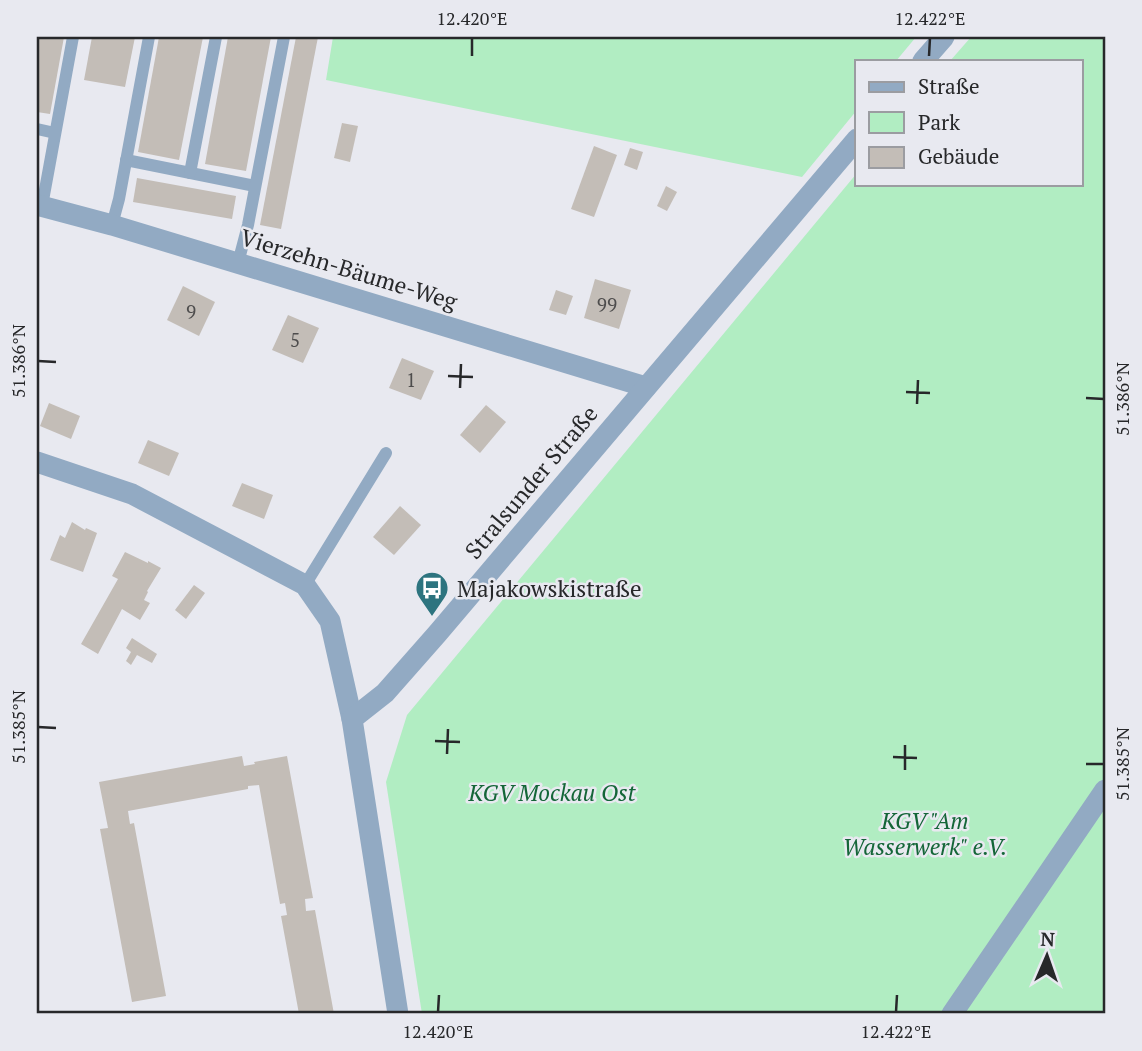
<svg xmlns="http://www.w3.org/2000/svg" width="1142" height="1051" font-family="'PT Serif',serif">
	<rect width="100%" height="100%" fill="#e8e9f0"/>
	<!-- green -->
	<g fill="#b1edc2">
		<path d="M333,37h583l-20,24h-39v49l-55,67 -476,-97z"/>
		<path d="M971,37h134v977h-683l-36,-232 21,-67 450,-542v11h224v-123h-131z"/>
	</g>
	<!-- building -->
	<g fill="#c3bdb7">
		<path d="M37,37h27l-14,77 -13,-2z"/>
		<path d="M92,37h43l-10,50 -41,-7z"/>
		<path d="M159,37h44l-24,123 -41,-8z"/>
		<path d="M228,37h43l-25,134 -41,-7z"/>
		<path d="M296,37h22l-37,192 -21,-4z"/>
		<path d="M342,123l16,3 -8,36 -16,-4z"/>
		<path d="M594,146l23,9 -23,62 -23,-8z"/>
		<path d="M630,148l13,4 -6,18 -13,-5z"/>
		<path d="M137,178l99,18 -4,23 -99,-17z"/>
		<path d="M666,186l11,6 -10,19 -10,-5z"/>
		<path d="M595,279l36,11 -12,39 -35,-11z"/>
		<path d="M183,286l32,16 -16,34 -32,-16z"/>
		<path d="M556,290l17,6 -7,19 -17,-5z"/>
		<path d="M288,315l31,13 -16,35 -31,-13z"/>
		<path d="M402,358l32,13 -13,29 -32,-12z"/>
		<path d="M49,403l31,13 -9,23 -31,-13z"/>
		<path d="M486,405l20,17 -26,31 -20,-18z"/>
		<path d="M148,440l31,13 -10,23 -31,-13z"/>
		<path d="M242,483l31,12 -9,24 -32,-13z"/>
		<path d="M400,506l21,19 -27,30 -21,-18z"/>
		<path d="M72,522l13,8 1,-2 11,5 -14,39 -33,-12 10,-25 5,3z"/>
		<path d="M125,552l23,11v-2l13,7 -14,23 1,1 -4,8 6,3 -10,17 -18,-11 -24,45 -17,-10 37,-65 -6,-3z"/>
		<path d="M194,585l11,8 -19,26 -11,-9z"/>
		<path d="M132,638l25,16 -5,9 -15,-8 -6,10 -5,-4 5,-9 -5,-4z"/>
		<path d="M242,756l2,10 11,-2 -1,-2 33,-6 26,142 -8,1 1,12 9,-1 19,104h-35l-18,-98 6,-1 -2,-12 -5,1 -21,-119 -11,1v3l-120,22 2,13 4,-1 32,173 -34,6 -32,-173 8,-1 -9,-46z"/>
	</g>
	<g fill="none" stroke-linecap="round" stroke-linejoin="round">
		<!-- service -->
		<g stroke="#92aac3" stroke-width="12">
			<path d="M37,129l18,4"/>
			<path d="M126,160l129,26"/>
			<path d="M190,173l26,-136"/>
			<path d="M42,206l31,-169"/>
			<path d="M112,225l7,-26 30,-162"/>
			<path d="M238,263l10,-38 36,-188"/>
			<path d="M305,585l81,-132"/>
		</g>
		<!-- minor -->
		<g stroke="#92aac3" stroke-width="21">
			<path d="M37,205l75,20 534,162"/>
			<path d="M37,462l95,32 173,91 25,36 22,98"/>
			<path d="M952,1014l153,-224"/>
		</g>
		<!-- tertiary -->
		<g stroke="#92aac3" stroke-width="21">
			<path d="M923,61l21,-24"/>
			<path d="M398,1014l-46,-295 33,-26 52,-59 420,-495"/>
		</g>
	</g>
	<!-- ticks -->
	<path fill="none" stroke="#27282a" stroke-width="2.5" d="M472,56v-18M929,56l1,-18M38,361l18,1M448,376l25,1M460,388l1,-24M906,392l24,1M1086,398l18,1M917,404l1,-24M38,727l18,1M435,741l25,1M447,754l1,-25M893,757l24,1M1086,764h18M905,770v-25M438,1012l1,-17M896,1012l1,-17"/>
	<!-- icons -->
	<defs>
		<symbol id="bus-pin" viewBox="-11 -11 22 30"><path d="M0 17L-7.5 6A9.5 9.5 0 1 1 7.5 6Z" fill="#2d747f" stroke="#e8e9f0"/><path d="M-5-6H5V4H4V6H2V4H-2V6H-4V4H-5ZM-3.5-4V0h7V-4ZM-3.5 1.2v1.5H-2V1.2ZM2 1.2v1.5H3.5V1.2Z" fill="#fff"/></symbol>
	</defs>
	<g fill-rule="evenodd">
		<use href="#bus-pin" x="413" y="569" width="38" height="52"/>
	</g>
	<g text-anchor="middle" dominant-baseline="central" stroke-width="5" stroke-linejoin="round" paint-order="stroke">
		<!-- number labels -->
		<g font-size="19" fill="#4e4d4d">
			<text x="607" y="304">99</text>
			<text x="191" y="311">9</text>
			<text x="295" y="339">5</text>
			<text x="411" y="379">1</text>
		</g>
		<!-- street labels -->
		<g font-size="23" fill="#27282a" stroke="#e8e9f0">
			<text transform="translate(349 269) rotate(17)">Vierzehn-Bäume-Weg</text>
			<text transform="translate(531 482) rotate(-50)">Stralsunder Straße</text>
		</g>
		<!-- poi labels -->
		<g font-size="23" fill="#27282a" stroke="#e8e9f0" text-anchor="start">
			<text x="457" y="588">Majakowskistraße</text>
		</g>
		<!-- park labels -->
		<g font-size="23" font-style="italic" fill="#146638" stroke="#e8e9f0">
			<text x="552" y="792">KGV Mockau Ost</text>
			<text x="925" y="820">KGV "Am<tspan x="925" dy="26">Wasserwerk" e.V.</tspan></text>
		</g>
	</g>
	<!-- border -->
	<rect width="1142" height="1051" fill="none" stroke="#e8e9f0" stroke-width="77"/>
	<!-- legend -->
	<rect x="855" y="60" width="228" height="126" fill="#e8e9f0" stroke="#9b9ca1" stroke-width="2"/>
	<rect x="869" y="82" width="35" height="10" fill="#92aac3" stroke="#9b9ca1" stroke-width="2"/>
	<text x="918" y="94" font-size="21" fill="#27282a">Straße</text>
	<rect x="869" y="112" width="35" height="21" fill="#b1edc2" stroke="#9b9ca1" stroke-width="2"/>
	<text x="918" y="130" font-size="21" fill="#27282a">Park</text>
	<rect x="869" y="147" width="35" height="21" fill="#c3bdb7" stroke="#9b9ca1" stroke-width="2"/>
	<text x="918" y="164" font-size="21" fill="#27282a">Gebäude</text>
	<!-- north arrow -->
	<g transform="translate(1047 956) rotate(2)" stroke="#e8e9f0" stroke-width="5" paint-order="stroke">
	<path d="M0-5L12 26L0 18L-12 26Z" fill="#27282a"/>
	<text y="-10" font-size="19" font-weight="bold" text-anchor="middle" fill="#27282a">N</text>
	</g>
	<rect x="38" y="38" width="1066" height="974" fill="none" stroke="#27282a" stroke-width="2.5"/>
	<g font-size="18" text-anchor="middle" fill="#27282a">
		<text x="472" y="25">12.420°E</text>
		<text x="930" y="25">12.422°E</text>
		<text transform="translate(19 361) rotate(-90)" y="6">51.386°N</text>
		<text transform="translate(1123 399) rotate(-90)" y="6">51.386°N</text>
		<text transform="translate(19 727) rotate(-90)" y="6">51.385°N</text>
		<text transform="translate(1123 764) rotate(-90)" y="6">51.385°N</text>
		<text x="438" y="1038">12.420°E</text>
		<text x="896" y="1038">12.422°E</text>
	</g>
</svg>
